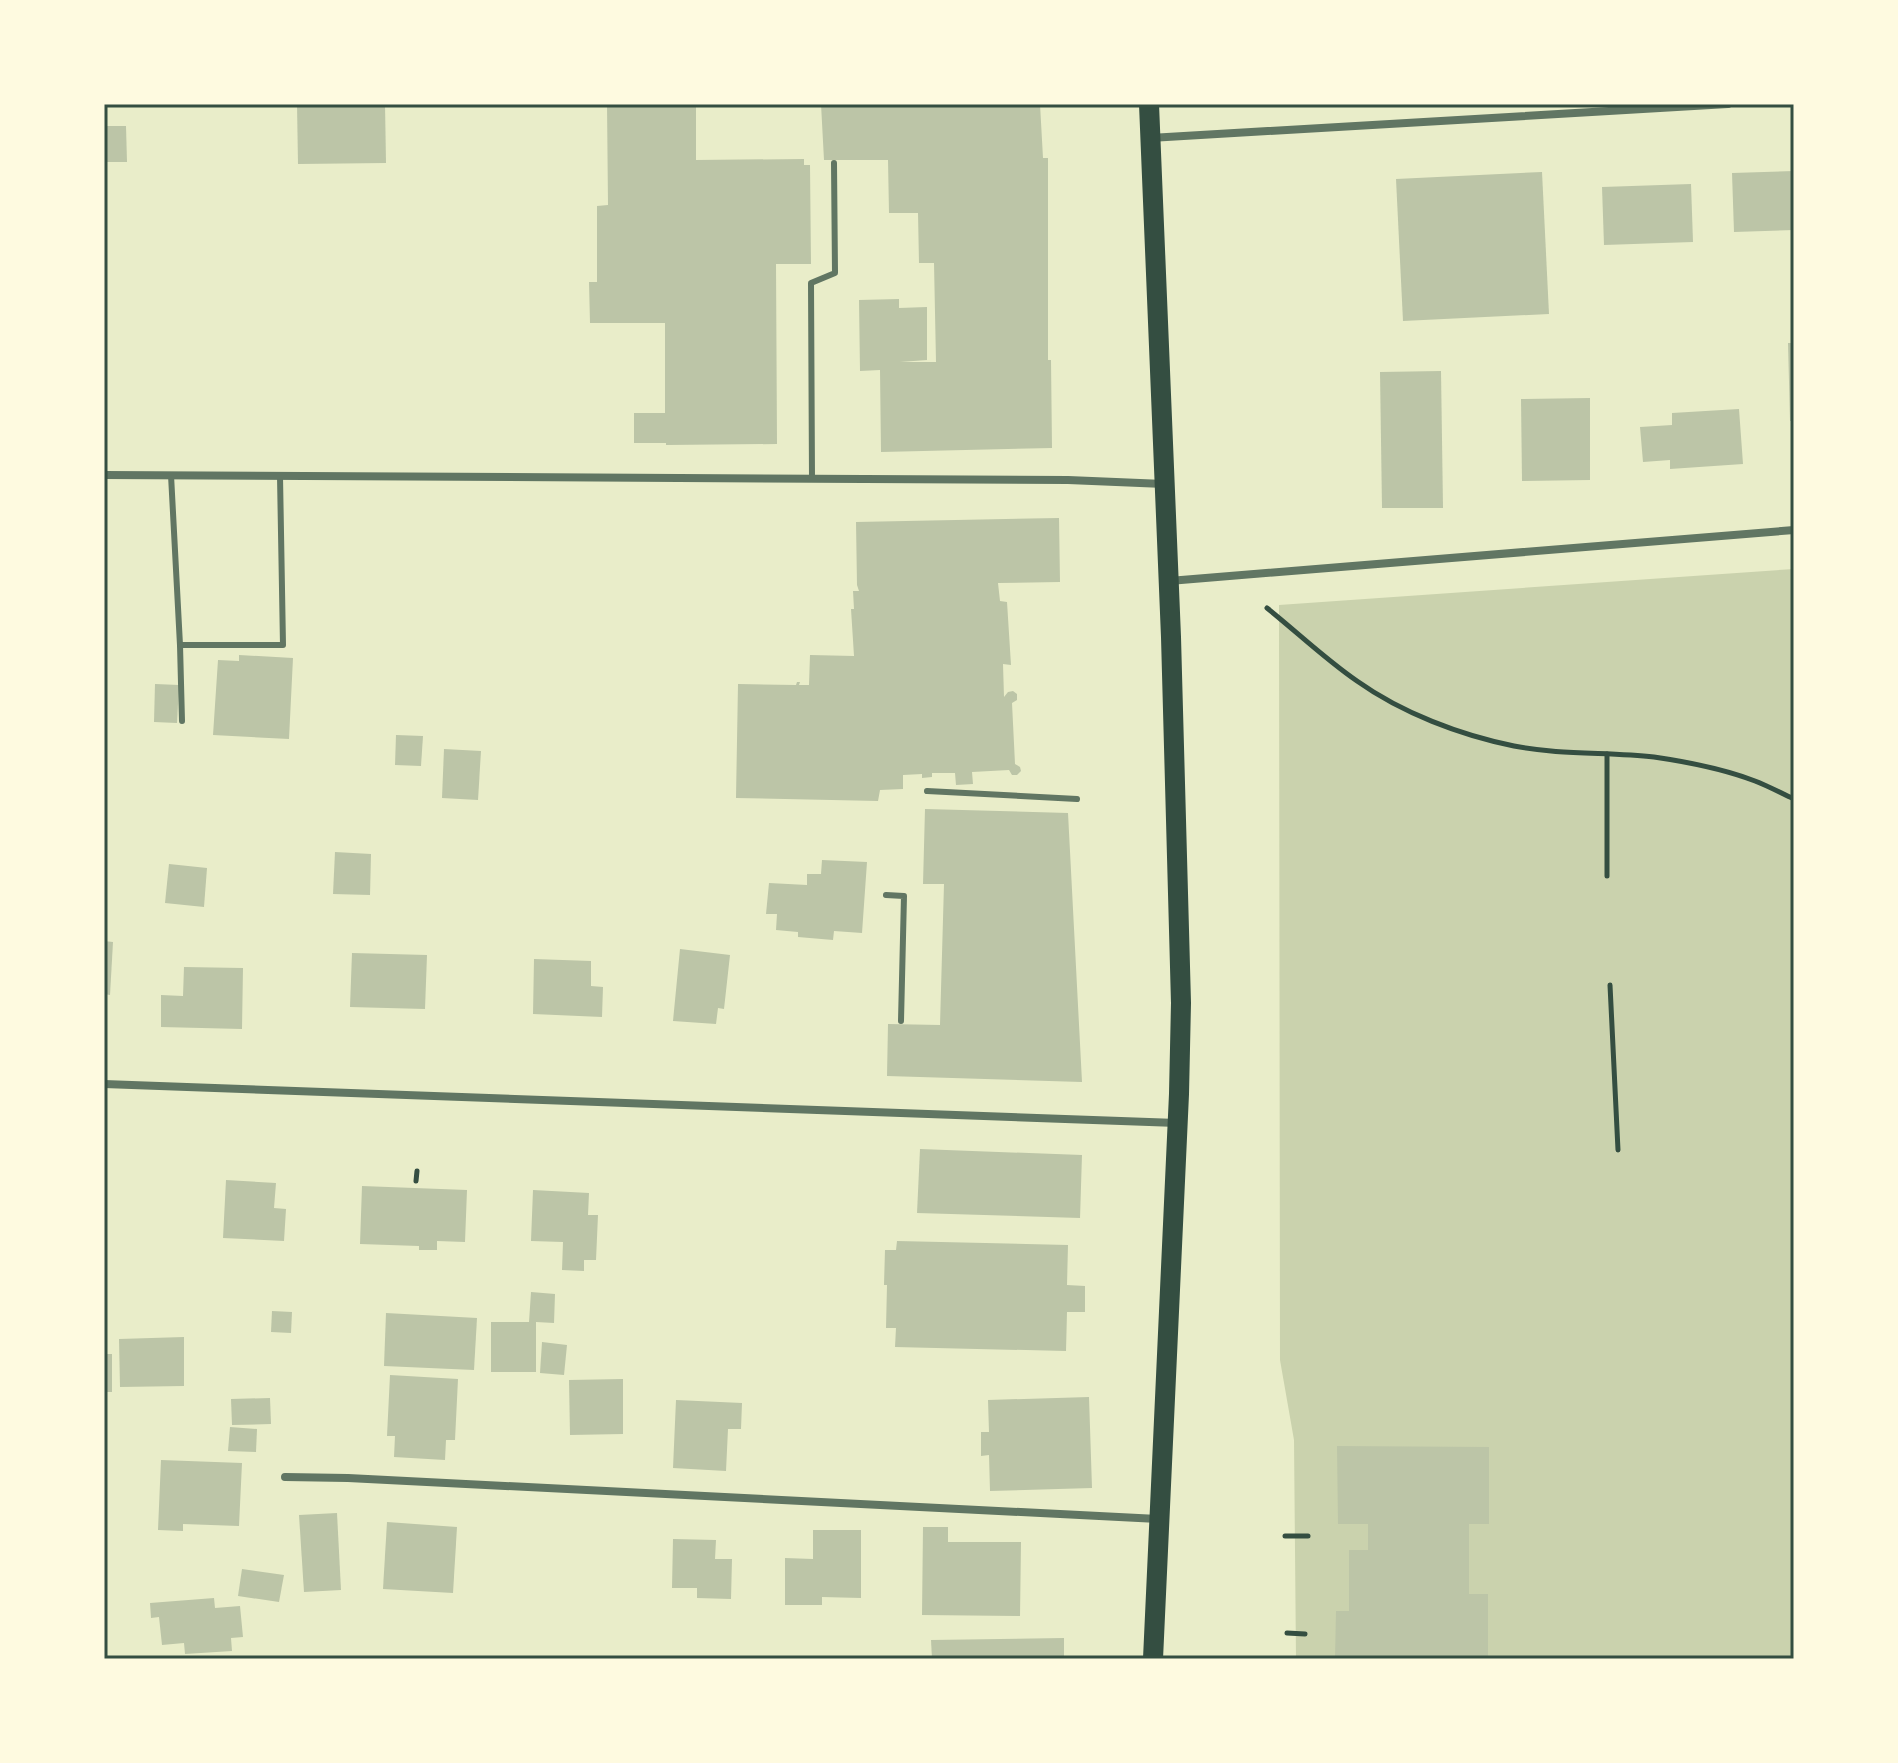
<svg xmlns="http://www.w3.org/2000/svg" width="1898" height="1763" font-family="'Archivo Narrow',sans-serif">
	<rect width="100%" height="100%" fill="#e9edc9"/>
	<!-- green -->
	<path fill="#cad2ad" d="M1794,569v1090h-498l-2,-219 -14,-80 -1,-755z"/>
	<!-- building -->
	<g fill="#bcc5a7">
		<path d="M297,104h88l1,59 -88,1z"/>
		<path d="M607,104h89v56l108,-1v6h6l1,99h-35l1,180 -111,1v-2h-32v-30h31v-90h-75l-1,-41h8v-76l11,-1z"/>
		<path d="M821,104h219l3,54h5v202h3l1,88 -171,4 -1,-82 -20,1 -1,-71 40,-1v9l28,-1v53l-27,2h36l-2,-99h-15l-1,-50h-29l-1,-53h-64z"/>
		<path d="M104,126h22l1,36h-23z"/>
		<path d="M1794,171v59l-60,2 -2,-59z"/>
		<path d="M1542,172l7,142 -146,7 -7,-142z"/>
		<path d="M1691,184l2,58 -89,3 -2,-58z"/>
		<path d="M1788,343h6v78h-4z"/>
		<path d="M1441,371l2,137h-61l-2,-136z"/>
		<path d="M1590,398v82l-68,1 -1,-82z"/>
		<path d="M1739,409l4,55 -73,5v-9l-27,2 -3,-35 32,-2v-12z"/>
		<path d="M1059,518l1,64 -62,1 2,18 7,1 4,63 -8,-1 1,33 4,-5 5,-1 4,3v6l-5,3 3,61 5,3 1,4 -4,4h-5l-3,-5 -37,2 1,12 -17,1 -1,-12h-23v4l-10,1v-4l-19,1v14l-23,1 -2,11 -142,-3 2,-114 58,1 1,-3h3l-1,3h10l1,-30 44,1 -3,-47h3l-1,-18h6l-2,-6 -1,-63z"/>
		<path d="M239,655l54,3 -4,81 -76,-4 5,-75 21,1z"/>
		<path d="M155,684l24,1 -2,38 -23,-1z"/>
		<path d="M396,735l27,1 -2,30 -26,-1z"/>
		<path d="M444,749l37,2 -3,49 -36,-2z"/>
		<path d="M925,809l143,4 14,269 -195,-6 1,-52 52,1 4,-141h-21z"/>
		<path d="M335,852l36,2 -1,41 -37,-1z"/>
		<path d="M822,860l45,2 -5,71 -28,-2 -1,9 -35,-3v-5l-22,-2 1,-16h-11l3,-31 38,2v-11h14z"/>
		<path d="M169,864l38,4 -3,39 -39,-4z"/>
		<path d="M104,941l9,1 -3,53 -6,-1z"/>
		<path d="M680,949l50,6 -6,54 -6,-1 -2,16 -43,-3z"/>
		<path d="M352,953l75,2 -2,54 -75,-2z"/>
		<path d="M534,959l57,2v25l12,1 -1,30 -69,-3z"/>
		<path d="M184,967l59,1 -1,61 -81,-2v-32l22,1z"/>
		<path d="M920,1149l162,6 -2,63 -163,-5z"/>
		<path d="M226,1180l50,3 -2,25 12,1 -2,32 -61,-3z"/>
		<path d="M362,1186l105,4 -2,52 -28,-1v9h-18v-4l-59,-2z"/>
		<path d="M533,1190l56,3 -1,22h10l-2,45h-12v11l-22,-1 1,-28 -32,-1z"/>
		<path d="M897,1241l171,4 -1,40 18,1v26h-18l-1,39 -171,-4 1,-19h-10l1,-43h-3l1,-35h11z"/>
		<path d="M531,1292l24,2 -1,29 -18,-1v50h-45v-50h38z"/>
		<path d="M272,1311l20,1 -1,21 -20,-1z"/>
		<path d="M386,1313l91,5 -3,52 -90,-4z"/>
		<path d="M184,1337v49l-64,1 -1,-48z"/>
		<path d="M542,1342l25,3 -3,30 -24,-2z"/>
		<rect x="104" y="1354" width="8" height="38"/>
		<path d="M390,1375l68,4 -3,61h-9l-1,20 -51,-3 1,-21h-8z"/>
		<path d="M623,1379v55l-53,1 -1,-55z"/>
		<path d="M1089,1397l3,91 -102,3 -1,-36 -8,1v-24h8l-1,-32z"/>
		<path d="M270,1398l1,26 -39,1 -1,-26z"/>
		<path d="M676,1400l66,3 -1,26h-13l-2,42 -53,-3z"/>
		<path d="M230,1427l27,2 -1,23 -28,-1z"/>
		<path d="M1337,1446l152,1v77h-20v70h19v65h-153l1,-48h13v-61h19v-26h-30z"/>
		<path d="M161,1460l81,3 -3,63 -56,-2v7l-25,-1z"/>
		<path d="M337,1513l4,77 -37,2 -5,-77z"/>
		<path d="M387,1522l70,5 -4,66 -70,-4z"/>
		<path d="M923,1527h25v15h73l-1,74 -98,-1z"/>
		<path d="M813,1530h48v68l-39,-1v8h-37v-47l28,1z"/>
		<path d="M673,1539l43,1 -1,19h17l-1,40 -34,-1v-10h-25z"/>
		<path d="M242,1569l42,6 -5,27 -41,-6z"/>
		<path d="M214,1598l1,10 25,-2 3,31 -12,1 1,13 -47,3 -1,-11 -22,2 -3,-28 -8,1 -1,-15z"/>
		<path d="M1064,1638v21h-132l-1,-19z"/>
	</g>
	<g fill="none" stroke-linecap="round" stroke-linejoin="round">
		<!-- path -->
		<g stroke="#344e41" stroke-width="5">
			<path d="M1267,608c30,24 58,51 90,73 45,32 103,54 157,65 46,9 94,6 140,11 34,5 70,12 101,24 13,5 26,12 39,18"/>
			<path d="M1607,754v122"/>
			<path d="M1610,985l8,165"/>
			<path d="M416,1181l1,-10"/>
			<path d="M1285,1536h23"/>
			<path d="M1287,1633l18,1"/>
		</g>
		<!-- service -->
		<g stroke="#617663" stroke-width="6">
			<path d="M171,475l9,170h103l-3,-169"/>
			<path d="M812,479l-1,-196 24,-10 -1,-110"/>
			<path d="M180,645l2,76"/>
			<path d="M927,791l150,8"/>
			<path d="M886,895l18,1 -3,125"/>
		</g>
		<!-- minor -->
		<g stroke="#617663" stroke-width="8">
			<path d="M1150,138l578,-34"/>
			<path d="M104,475l964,5 96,4"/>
			<path d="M1169,581l625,-51"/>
			<path d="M104,1084l1073,39"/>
			<path d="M285,1477l63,1 810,41"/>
		</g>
		<!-- primary -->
		<path stroke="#344e41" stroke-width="20" d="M1149,104l22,533 10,366 -2,91 -26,565"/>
	</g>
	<!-- border -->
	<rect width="1898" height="1763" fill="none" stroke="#fefae0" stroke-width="212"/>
	<rect x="106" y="106" width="1686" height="1551" fill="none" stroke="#344e41" stroke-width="3"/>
</svg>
